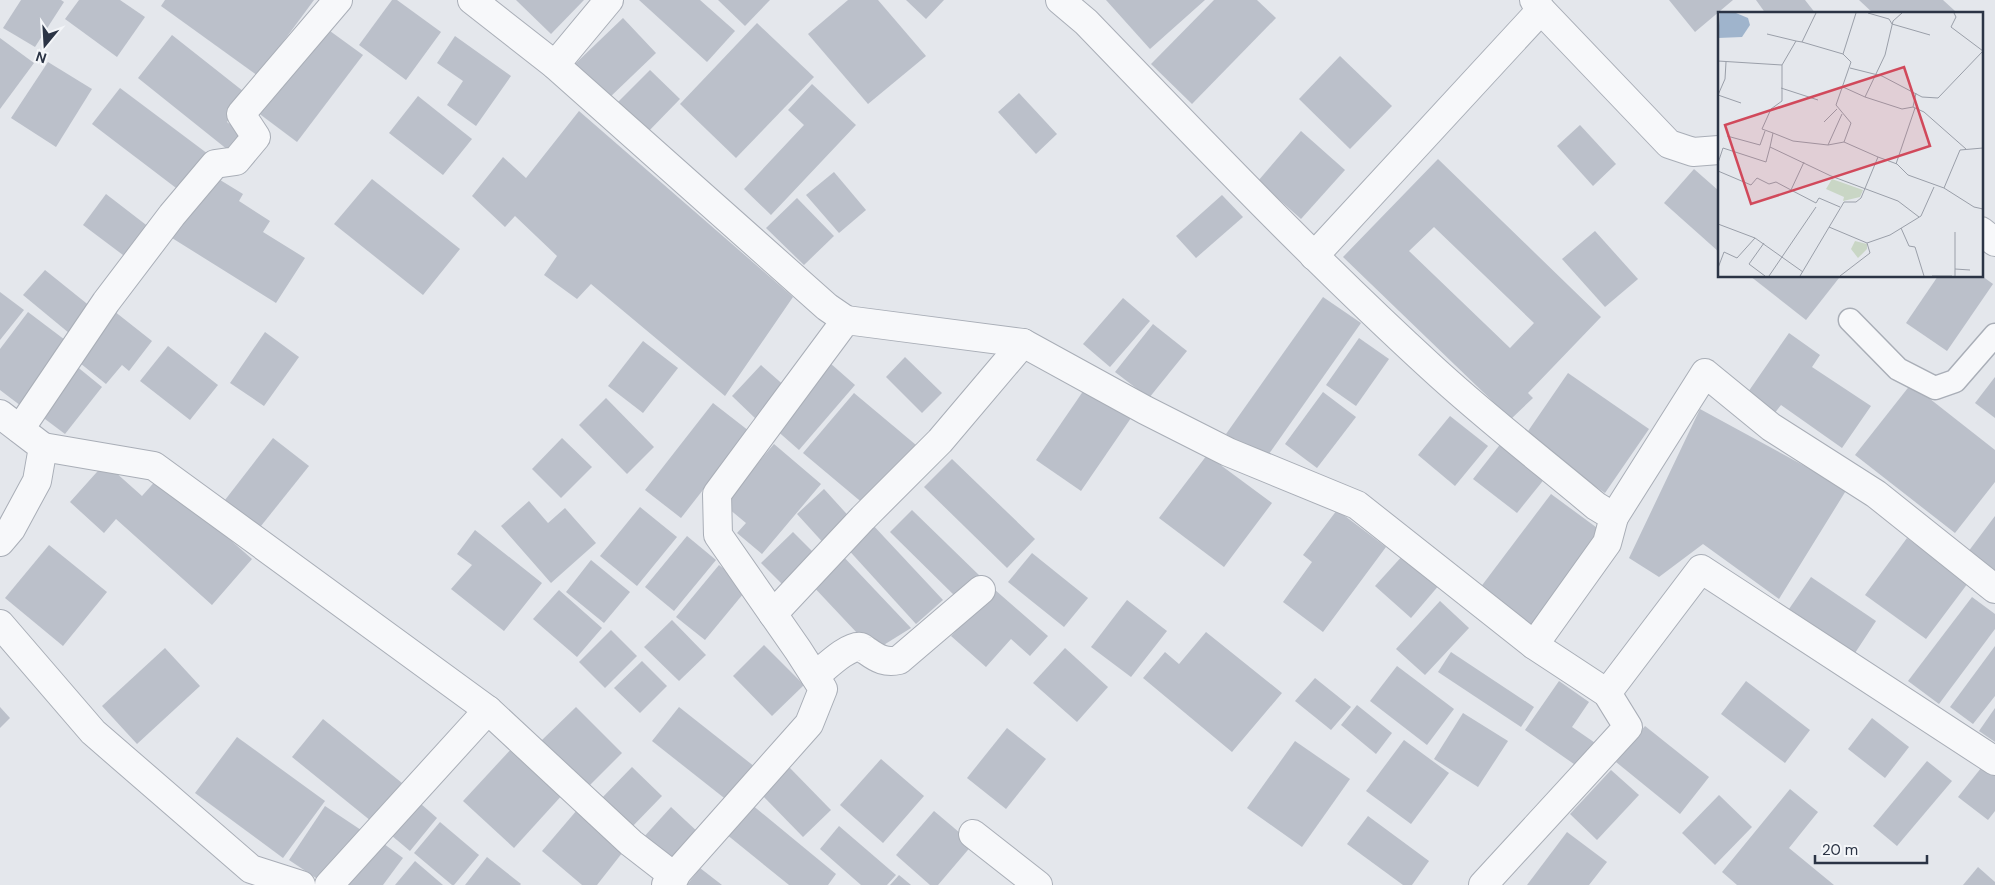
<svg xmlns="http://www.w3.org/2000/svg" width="1995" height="885" font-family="'DM Sans',sans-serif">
	<rect width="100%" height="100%" fill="#e4e7ec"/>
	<!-- building -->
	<g fill="#bbc0ca" fill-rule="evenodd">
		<path d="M21,0h40l3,2 -29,45 -32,-19z"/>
		<path d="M79,0h41l25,17 -28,40 -52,-38z"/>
		<path d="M165,0h149l-56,76 -97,-70z"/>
		<path d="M392,0h5l44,32 -35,48 -47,-35z"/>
		<path d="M516,0h68l-33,34z"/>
		<path d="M639,0h61l35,31 -28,31z"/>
		<path d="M718,0h52l-25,26z"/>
		<path d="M848,0h30l48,56 -58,48 -60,-70z"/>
		<path d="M906,0h38l-18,19z"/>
		<path d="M1106,0h99l-55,49z"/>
		<path d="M1214,0h43l19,18 -84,86 -41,-40z"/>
		<path d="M1669,0h64l-38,32z"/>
		<path d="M1756,0h49l11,14h-50z"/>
		<path d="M1859,0h84l12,11 -3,3h-78z"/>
		<path d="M623,18l33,35 -48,46 -33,-35z"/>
		<path d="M319,23l44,32 -66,87 -44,-33z"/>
		<path d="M757,23l57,54 -78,81 -56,-54z"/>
		<path d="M172,35l76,60 -21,27 14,11 -13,17 -90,-72z"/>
		<path d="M455,36l56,40 -35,50 -29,-21 16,-24 -26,-18z"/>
		<path d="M0,38l34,25 -34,46z"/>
		<path d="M1340,56l52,50 -42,43 -51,-50z"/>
		<path d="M48,62l44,27 -36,58 -45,-29z"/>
		<path d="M650,70l30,29 -36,37 -30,-30z"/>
		<path d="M812,84l44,41 -85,90 -27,-26 60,-64 -16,-15z"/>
		<path d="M120,88l88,66 -28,37 -88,-67z"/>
		<path d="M1019,93l38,41 -21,20 -38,-42z"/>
		<path d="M418,96l54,43 -29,36 -54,-42z"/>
		<path d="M579,111l214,186 -68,99 -134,-112 -14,15 -33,-24 13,-19 -42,-40 -10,11 -33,-31 31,-39 23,21z"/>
		<path d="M1580,125l36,39 -23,22 -36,-40z"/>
		<path d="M1301,131l44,39 -44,49 -43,-38z"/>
		<path d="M1438,159l163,158 -73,76 5,5 -22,21 -168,-162zM1434,227l100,96 -24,25 -101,-97z"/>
		<path d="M1694,169l25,22v61l-55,-49z"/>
		<path d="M834,172l32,38 -27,23 -33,-38z"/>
		<path d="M212,175l31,19 -4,7 31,20 -7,11 42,26 -29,45 -104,-65z"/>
		<path d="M372,179l88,70 -37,46 -89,-71z"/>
		<path d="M106,194l48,37 -23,30 -48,-36z"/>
		<path d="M1222,195l21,22 -47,41 -20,-22z"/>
		<path d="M797,198l37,38 -30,29 -38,-37z"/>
		<path d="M1595,231l43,48 -33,28 -43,-48z"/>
		<path d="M45,270l46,37 -22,26 -46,-38z"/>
		<path d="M1750,276h87l2,2 -33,42z"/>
		<path d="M1938,276h44l11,8 -46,67 -41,-28z"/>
		<path d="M0,292l24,18 -24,30z"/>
		<path d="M1323,297l38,26 -97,138 -38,-27z"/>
		<path d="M1123,298l27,23 -40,46 -27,-23z"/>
		<path d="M114,311l38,30 -23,30 -7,-6 -16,19 -31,-25z"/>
		<path d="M28,312l45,34 -48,63 -25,-19v-41z"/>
		<path d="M1153,324l34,27 -38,47 -34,-26z"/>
		<path d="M265,332l34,25 -35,49 -34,-23z"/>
		<path d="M1789,333l31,22 -8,12 59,39 -29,42 -61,-43 -7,9 -28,-19z"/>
		<path d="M1359,338l30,21 -33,47 -30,-21z"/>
		<path d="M643,341l35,27 -35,45 -35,-27z"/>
		<path d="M168,346l50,39 -28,35 -50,-39z"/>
		<path d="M905,357l37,36 -20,20 -36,-36z"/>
		<path d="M830,363l25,22 -56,65 -25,-22z"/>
		<path d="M75,365l27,22 -37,47 -28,-21z"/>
		<path d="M761,365l26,23 -30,32 -25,-24z"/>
		<path d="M1568,373l81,56 -44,64 -81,-56z"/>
		<path d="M1995,377v41l-20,-15z"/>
		<path d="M1911,384l84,66v32l-40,51 -100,-78z"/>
		<path d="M1086,387l45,31 -50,73 -45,-31z"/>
		<path d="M1323,392l33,25 -39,51 -32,-24z"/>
		<path d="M854,393l62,52 -51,60 -62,-52z"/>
		<path d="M606,398l48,49 -27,27 -48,-49z"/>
		<path d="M713,403l36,28 -68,87 -36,-28z"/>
		<path d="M1700,409l147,80 -68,110 -76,-55 -44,33 -30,-19z"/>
		<path d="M1450,416l38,30 -33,40 -37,-31z"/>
		<path d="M273,438l36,28 -56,70 -35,-27z"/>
		<path d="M562,438l30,29 -31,31 -29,-29z"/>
		<path d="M1502,442l44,35 -29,36 -44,-34z"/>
		<path d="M774,444l47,40 -59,70 -25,-21 9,-10 -23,-19z"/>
		<path d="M1207,455l65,48 -48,64 -65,-49z"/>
		<path d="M952,459l83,80 -28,29 -83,-81z"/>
		<path d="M105,463l37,33 17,-19 93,82 -40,46 -96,-86 -12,14 -34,-31z"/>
		<path d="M824,489l30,33 -27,25 -30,-33z"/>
		<path d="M1551,494l53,39 -71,94 -53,-39z"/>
		<path d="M529,501l19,22 17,-15 31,35 -45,40 -50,-57z"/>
		<path d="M640,507l37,30 -40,49 -37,-30z"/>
		<path d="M912,510l70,68 -23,22 -69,-68z"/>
		<path d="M1337,510l49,37 -63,85 -40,-30 29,-40 -9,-7z"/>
		<path d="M1995,516v61l-30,-21z"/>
		<path d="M871,523l72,77 -27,24 -71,-78z"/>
		<path d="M475,530l67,53 -38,48 -53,-42 21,-24 -15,-11z"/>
		<path d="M793,532l24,24 -32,31 -24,-24z"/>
		<path d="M687,536l29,24 -42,51 -29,-24z"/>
		<path d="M1907,538l61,45 -42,56 -61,-44z"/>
		<path d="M49,545l58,47 -44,54 -58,-48z"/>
		<path d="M840,553l71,75 -37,23 -64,-68z"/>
		<path d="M1032,553l56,45 -24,29 -56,-45z"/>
		<path d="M1404,554l36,30 -29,34 -36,-32z"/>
		<path d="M591,560l39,32 -26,31 -38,-31z"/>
		<path d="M719,565l29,23 -43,52 -29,-23z"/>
		<path d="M1811,577l65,44 -21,32 -66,-44z"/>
		<path d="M994,589l54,47 -18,20 -19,-17 -25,28 -35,-31z"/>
		<path d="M559,590l43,38 -25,29 -44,-38z"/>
		<path d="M1972,597l23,17v15l-56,75 -31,-23z"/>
		<path d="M1127,600l40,31 -36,46 -40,-30z"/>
		<path d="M1440,601l29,27 -44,47 -29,-26z"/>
		<path d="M672,620l34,35 -27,26 -35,-34z"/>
		<path d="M611,630l26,26 -32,32 -26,-26z"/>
		<path d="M1206,632l76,61 -50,59 -89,-74 22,-26 14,12z"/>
		<path d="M764,645l40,40 -32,31 -39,-40z"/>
		<path d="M1995,646v50l-22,28 -23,-17z"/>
		<path d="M165,648l35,38 -63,58 -35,-38z"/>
		<path d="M1065,648l43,39 -31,35 -44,-39z"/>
		<path d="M1451,652l83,55 -13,20 -83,-55z"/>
		<path d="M642,661l25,25 -27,27 -26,-25z"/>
		<path d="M1397,666l57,43 -27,36 -57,-44z"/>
		<path d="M1315,678l36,29 -20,23 -36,-29z"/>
		<path d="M1559,681l30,21 -17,25 29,20 -17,24 -59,-41z"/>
		<path d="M1746,681l64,49 -25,33 -64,-49z"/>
		<path d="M1357,705l35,28 -16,21 -35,-29z"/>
		<path d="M0,707l10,11 -10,10z"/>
		<path d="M576,707l46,46 -34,34 -47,-46z"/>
		<path d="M679,707l76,60 -27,34 -76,-60z"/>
		<path d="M1995,708v34l-16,-11z"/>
		<path d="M1463,713l45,28 -30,46 -44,-28z"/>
		<path d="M1872,718l37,29 -24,31 -37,-29z"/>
		<path d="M323,719l79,64 -31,38 -79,-64z"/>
		<path d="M1645,726l64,51 -29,37 -64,-52z"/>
		<path d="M1007,728l39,31 -40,50 -39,-31z"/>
		<path d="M237,737l88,64 -42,57 -88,-65z"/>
		<path d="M1404,740l45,33 -38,51 -45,-33z"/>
		<path d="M1295,741l55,38 -48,68 -55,-39z"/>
		<path d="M513,747l51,46 -50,55 -51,-47z"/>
		<path d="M1989,758l6,4v49l-7,9 -30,-23z"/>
		<path d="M881,759l43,37 -41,47 -43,-38z"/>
		<path d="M1927,761l25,20 -55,65 -24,-20z"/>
		<path d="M632,767l30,29 -33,34 -30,-29z"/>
		<path d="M789,767l42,43 -28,27 -42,-43z"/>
		<path d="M1611,770l28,25 -42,45 -27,-26z"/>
		<path d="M1790,789l28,23 -29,36 45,37h-97l-15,-13z"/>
		<path d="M1719,795l33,32 -37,38 -33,-32z"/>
		<path d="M413,797l24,21 -27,33 -25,-21z"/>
		<path d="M583,803l43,45 -29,37h-15l-40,-34z"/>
		<path d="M751,804l85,70 -8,11h-39l-63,-51z"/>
		<path d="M325,806l36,24 -36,54 -36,-24z"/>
		<path d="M671,807l29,27 -28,31 -30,-26z"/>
		<path d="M934,811l39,33 -35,41h-8l-34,-30z"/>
		<path d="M1368,816l61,45 -17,24h-9l-56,-41z"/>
		<path d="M440,822l39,33 -25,30h-2l-38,-32z"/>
		<path d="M839,826l57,49 -9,10h-26l-41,-36z"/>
		<path d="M1567,832l40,30 -18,23h-62z"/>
		<path d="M376,838l27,20 -20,27h-42z"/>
		<path d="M487,857l34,27 -1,1h-55z"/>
		<path d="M415,861l28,24h-48z"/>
		<path d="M1978,867l17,15v3h-32z"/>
		<path d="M700,868l22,17h-35z"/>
		<path d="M899,875l12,10h-21z"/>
	</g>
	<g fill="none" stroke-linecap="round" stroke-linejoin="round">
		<defs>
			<path id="lane" d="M1850,320l48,49 37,19 20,-7 40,-46"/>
			<g id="street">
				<path d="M472,0l83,65 54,-65"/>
				<path d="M1541,10l128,134 24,8 26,-2"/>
				<path d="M555,65l272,242 19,13"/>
				<path d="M1981,231l14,11"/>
				<path d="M1314,256l227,-246 -7,-10"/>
				<path d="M0,414l43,33 -6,34 -26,48 -11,13"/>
				<path d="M20,429l86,-127 66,-87 43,-51 21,-3 20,-24 -15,-23 97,-114"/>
				<path d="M43,447l111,19 334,244 -159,175"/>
				<path d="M1614,517l91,-144 66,54 105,67 119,95"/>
				<path d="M773,614l90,-96 77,-77 83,-98"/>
				<path d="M0,624l93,108 158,137 50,16"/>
				<path d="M815,676c9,-7 34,-32 46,-29 1,0 5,4 6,4 11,8 19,12 32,9l82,-70"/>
				<path d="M1607,693l94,-124 294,192"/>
				<path d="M488,710l143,133 44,34"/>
				<path d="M973,834l65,51"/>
				<path d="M666,885l143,-161 14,-35 -25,-39 -80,-115 -1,-41 129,-174 177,23 122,67 83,42 129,53 177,140 73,-102 7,-26 -18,-11c-55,-46 -112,-90 -165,-139 -120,-110 -232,-228 -345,-345l-26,-22"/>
				<path d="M1483,885l145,-158 -21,-34 -73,-48"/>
			</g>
		</defs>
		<!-- lane casing -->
		<use href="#lane" stroke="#a9aeb7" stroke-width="25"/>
		<!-- street casing -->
		<use href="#street" stroke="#a9aeb7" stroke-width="30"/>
		<!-- lane -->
		<use href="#lane" stroke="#f7f8fa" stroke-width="22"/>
		<!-- street -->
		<use href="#street" stroke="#f7f8fa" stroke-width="28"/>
	</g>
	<!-- overview -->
	<g transform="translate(1718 12)">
		<rect width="265" height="265" fill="#e4e7ec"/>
		<path d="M114,167l31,11 -3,7 -17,4 1,-4 -18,-8zM137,229l12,3v5l-9,9 -7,-9z" fill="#c9d6c5"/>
		<path d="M2,1h16l12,5 2,7 -8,12 -24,1z" fill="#9fb4cc"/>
		<path fill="none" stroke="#9a9fa9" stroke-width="1" d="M98,1l-14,29 41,12 8,8 -15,43 15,18 -7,19 -16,3 -35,-4 -20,-8 -3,14 61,29 67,25 21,16M150,1l21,6 3,5 38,11M184,1l-9,8 -8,34 -20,42 37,12 11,-2M236,1l2,4 -5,10 32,24M49,22l29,7M125,42l13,-41M0,49l64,4M132,56l32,8 40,21 16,1 45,-47M125,75l22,10M63,76l37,12M198,81l-3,14 11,5 42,37M0,83l7,-16 1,-17M0,83l23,8M106,110l13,-13M55,121l-11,-4 9,-20 11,-8v-36l14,-24 6,1M9,124l33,9 5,-14M126,130l34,15M110,133l14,-31M86,150l-13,28 25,13 3,-5 21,9M0,151l5,-15 43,14 4,-15M178,152l19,-56M0,159l33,14 6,-7 12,6 7,-2 15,8M226,176l30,19 9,2M0,212l37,14M111,215l38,16 23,-8 31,-19 13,-29M183,216l8,18 6,1 9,29M46,231l-15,21 16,12M0,256l6,-16 13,6 18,-20 48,34M237,257l15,1M51,264l47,-69M82,264l44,-74h12l5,-4 17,-41 19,7 11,11 36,13 16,-38 23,-2M122,264l30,-23 -3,-10M214,264h20M237,264v-44"/>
		<path fill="#d1495b" fill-opacity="0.15" stroke="#d1495b" stroke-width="2.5" d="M186,55l26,79 -179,58 -26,-79z"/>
		<rect width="265" height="265" fill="none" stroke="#2b3445" stroke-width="2.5"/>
	</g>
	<!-- north arrow -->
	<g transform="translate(45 45) rotate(198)" stroke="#f4f6f9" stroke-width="4" paint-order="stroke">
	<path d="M0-4L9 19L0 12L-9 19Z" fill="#2b3445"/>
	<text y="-8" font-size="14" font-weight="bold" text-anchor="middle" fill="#2b3445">N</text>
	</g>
	<!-- scale -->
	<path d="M1815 855v8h112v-8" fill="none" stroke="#2b3445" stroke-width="2.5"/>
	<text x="1822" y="855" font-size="15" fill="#2b3445" stroke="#f4f6f9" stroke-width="4" paint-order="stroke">20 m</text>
</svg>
